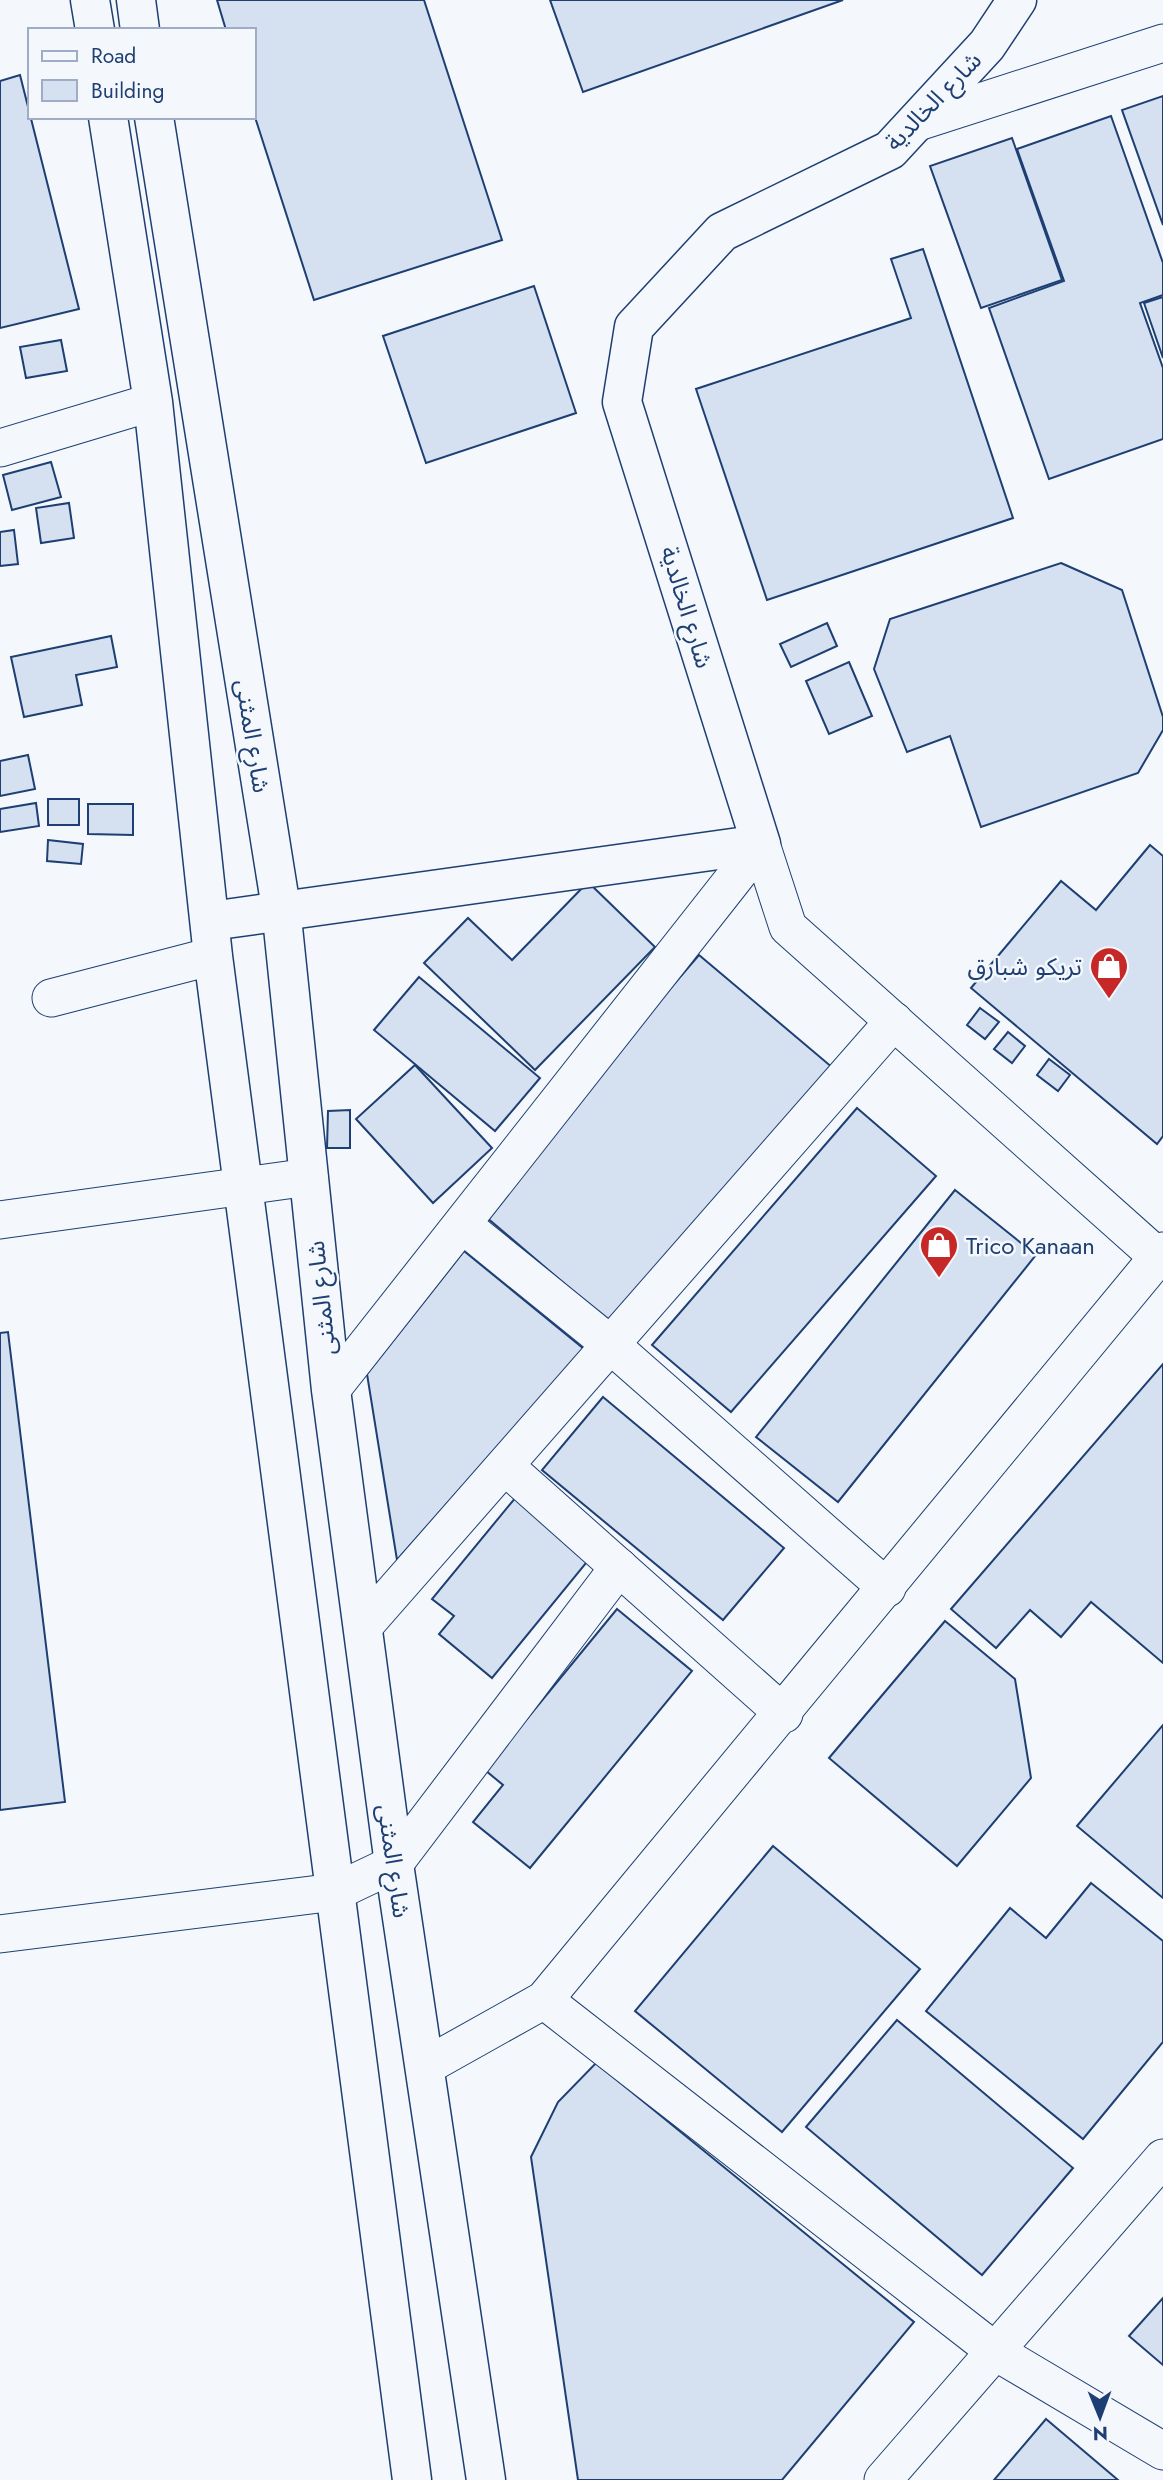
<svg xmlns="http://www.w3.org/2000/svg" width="1163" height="2480" font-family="Jost,'Noto Sans Arabic',sans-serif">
	<rect width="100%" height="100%" fill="#f4f7fb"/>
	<!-- building -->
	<g fill="#d5e0f0" stroke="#1d3f73" stroke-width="2">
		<path d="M217,0h207l78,240 -188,60 -60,-186v-84h-28z"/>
		<path d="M550,0h293l-260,92z"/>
		<path d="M20,75l59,234 -79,19v-247z"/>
		<path d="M1163,96v129l-41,-115z"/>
		<path d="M1111,116l52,147v32l-23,8 23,65v71l-114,40 -60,-171 75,-27 -47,-132z"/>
		<path d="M1012,138l50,142 -81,28 -51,-142z"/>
		<path d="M923,249l90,269 -246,82 -71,-211 215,-71 -20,-59z"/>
		<path d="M534,286l42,127 -150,50 -43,-127z"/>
		<path d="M1163,297v61l-19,-55z"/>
		<path d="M61,340l6,31 -41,7 -6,-31z"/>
		<path d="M51,462l10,35 -49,13 -9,-35z"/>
		<path d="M69,503l5,35 -33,5 -5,-35z"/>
		<path d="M14,530l4,34 -18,2v-34z"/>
		<path d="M1061,563l61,27 41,127v13l-25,43 -157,54 -31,-91 -43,16 -33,-83 16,-50z"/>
		<path d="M827,623l10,23 -46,21 -11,-23z"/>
		<path d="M111,636l6,31 -41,8 6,30 -58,12 -13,-60z"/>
		<path d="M849,662l23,54 -43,18 -23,-53z"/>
		<path d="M28,755l7,34 -35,7v-35z"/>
		<rect x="48" y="799" width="31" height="26"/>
		<path d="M36,803l3,23 -39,6v-23z"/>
		<path d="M88,804h45v31l-45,-1z"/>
		<path d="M48,840l35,4 -2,20 -34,-3z"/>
		<path d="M1150,845l13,11v280l-6,8 -186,-156 90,-107 35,29z"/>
		<path d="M588,882l67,65 -120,123 -111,-107 44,-45 44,42z"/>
		<path d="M699,955l134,113 -220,257 -134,-114z"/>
		<path d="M419,977l121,101 -45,53 -121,-101z"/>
		<path d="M980,1008l19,14 -14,17 -18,-14z"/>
		<path d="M1008,1032l17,14 -13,17 -18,-14z"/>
		<path d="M1049,1059l21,16 -12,16 -21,-16z"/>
		<path d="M415,1065l77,83 -59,55 -77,-84z"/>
		<path d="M857,1108l79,68 -205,236 -79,-67z"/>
		<path d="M350,1110v38h-23l1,-37z"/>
		<path d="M955,1190l81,65 -198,247 -82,-65z"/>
		<path d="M464,1251l120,98 -187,211 -30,-186z"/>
		<path d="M8,1332l57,470 -65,8v-477z"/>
		<path d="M1163,1364v299l-72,-61 -30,35 -31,-27 -34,38 -45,-39z"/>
		<path d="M603,1397l181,151 -61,72 -181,-150z"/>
		<path d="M516,1497l75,60 -99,121 -53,-44 15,-18 -22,-17z"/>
		<path d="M617,1609l75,62 -162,197 -57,-46 30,-37 -18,-15z"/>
		<path d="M945,1621l70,58 16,99 -74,88 -128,-108z"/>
		<path d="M1163,1725v173l-86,-72z"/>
		<path d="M773,1846l147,123 -138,163 -147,-121z"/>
		<path d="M1091,1883l72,58v101l-80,97 -157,-128 84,-103 36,30z"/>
		<path d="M897,2020l176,148 -91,107 -176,-148z"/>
		<path d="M596,2063l318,259 -132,158h-204l-47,-323 27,-55z"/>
		<path d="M1163,2298v67l-34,-29z"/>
		<path d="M1046,2419l72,61h-124z"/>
	</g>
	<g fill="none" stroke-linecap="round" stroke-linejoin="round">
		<defs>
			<g id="minor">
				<path d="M915,123l248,-80"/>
				<path d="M0,448l153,-46"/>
				<path d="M761,844l27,83 370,330"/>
				<path d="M51,998l162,-42"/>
				<path d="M0,1220l309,-43"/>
				<path d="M463,1225l148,120 276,243"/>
				<path d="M331,1390l430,-546"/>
				<path d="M505,1466l279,248"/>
				<path d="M363,1627l531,-606"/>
				<path d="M0,1934l335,-42 59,-28 225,-297"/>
				<path d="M544,2000l452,352 167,99"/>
				<path d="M426,2066l118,-66 619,-749"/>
				<path d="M883,2480l280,-322"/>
			</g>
			<g id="tertiary">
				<path d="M90,0l5,30"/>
				<path d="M136,0l4,30"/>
				<path d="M108,117l45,285 60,554 199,1524"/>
				<path d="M154,117l127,791 50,482 63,474 92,616"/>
				<path d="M211,921l550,-77 -139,-442 12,-75 88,-95 168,-82 97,-105 30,-45"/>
			</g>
		</defs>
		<!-- minor casing -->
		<use href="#minor" stroke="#1d3f73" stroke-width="39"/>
		<!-- tertiary casing -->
		<use href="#tertiary" stroke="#1d3f73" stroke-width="41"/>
		<!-- minor -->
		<use href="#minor" stroke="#f4f7fb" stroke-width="37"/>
		<!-- tertiary -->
		<use href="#tertiary" stroke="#f4f7fb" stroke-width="38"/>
	</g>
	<!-- icons -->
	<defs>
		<symbol id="shop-pin" viewBox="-11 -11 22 30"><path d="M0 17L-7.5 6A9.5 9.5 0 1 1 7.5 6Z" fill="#c62828" stroke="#f4f7fb"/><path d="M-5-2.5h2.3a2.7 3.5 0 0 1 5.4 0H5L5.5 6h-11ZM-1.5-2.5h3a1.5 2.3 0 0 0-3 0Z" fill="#fff"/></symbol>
	</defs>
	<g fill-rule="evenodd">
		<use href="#shop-pin" x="1087" y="944" width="44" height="60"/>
		<use href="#shop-pin" x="917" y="1223" width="44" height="60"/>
	</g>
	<g text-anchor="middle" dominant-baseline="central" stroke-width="5" stroke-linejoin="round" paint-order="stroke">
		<!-- street labels -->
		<g font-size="24" fill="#1d3f73" stroke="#f4f7fb">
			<text transform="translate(933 101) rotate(-46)">شارع الخالدية</text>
			<text transform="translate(687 607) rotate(73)">شارع الخالدية</text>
			<text transform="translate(253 736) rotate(81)">شارع المثنى</text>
			<text transform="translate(321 1298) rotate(-96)">شارع المثنى</text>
			<text transform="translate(394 1861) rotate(82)">شارع المثنى</text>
		</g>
		<!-- poi labels -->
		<g font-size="24" fill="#1d3f73" stroke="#f4f7fb" text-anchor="end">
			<text x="1082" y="966">تريكو شبارق</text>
			<text x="966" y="1245" text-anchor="start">Trico Kanaan</text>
		</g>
	</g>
	<!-- legend -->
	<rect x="28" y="28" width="228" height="91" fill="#f4f7fb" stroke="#9eadc5" stroke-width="2"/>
	<rect x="42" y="51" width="35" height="10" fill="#f4f7fb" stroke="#9eadc5" stroke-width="2"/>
	<text x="91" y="63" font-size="21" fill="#1d3f73">Road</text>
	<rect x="42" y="80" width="35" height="21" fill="#d5e0f0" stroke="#9eadc5" stroke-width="2"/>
	<text x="91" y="98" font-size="21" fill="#1d3f73">Building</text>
	<!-- north arrow -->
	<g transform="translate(1100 2417) rotate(179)" stroke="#f4f7fb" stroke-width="5" paint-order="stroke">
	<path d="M0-5L12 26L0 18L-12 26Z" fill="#1d3f73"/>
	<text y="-10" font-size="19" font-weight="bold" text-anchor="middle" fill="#1d3f73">N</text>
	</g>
</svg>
